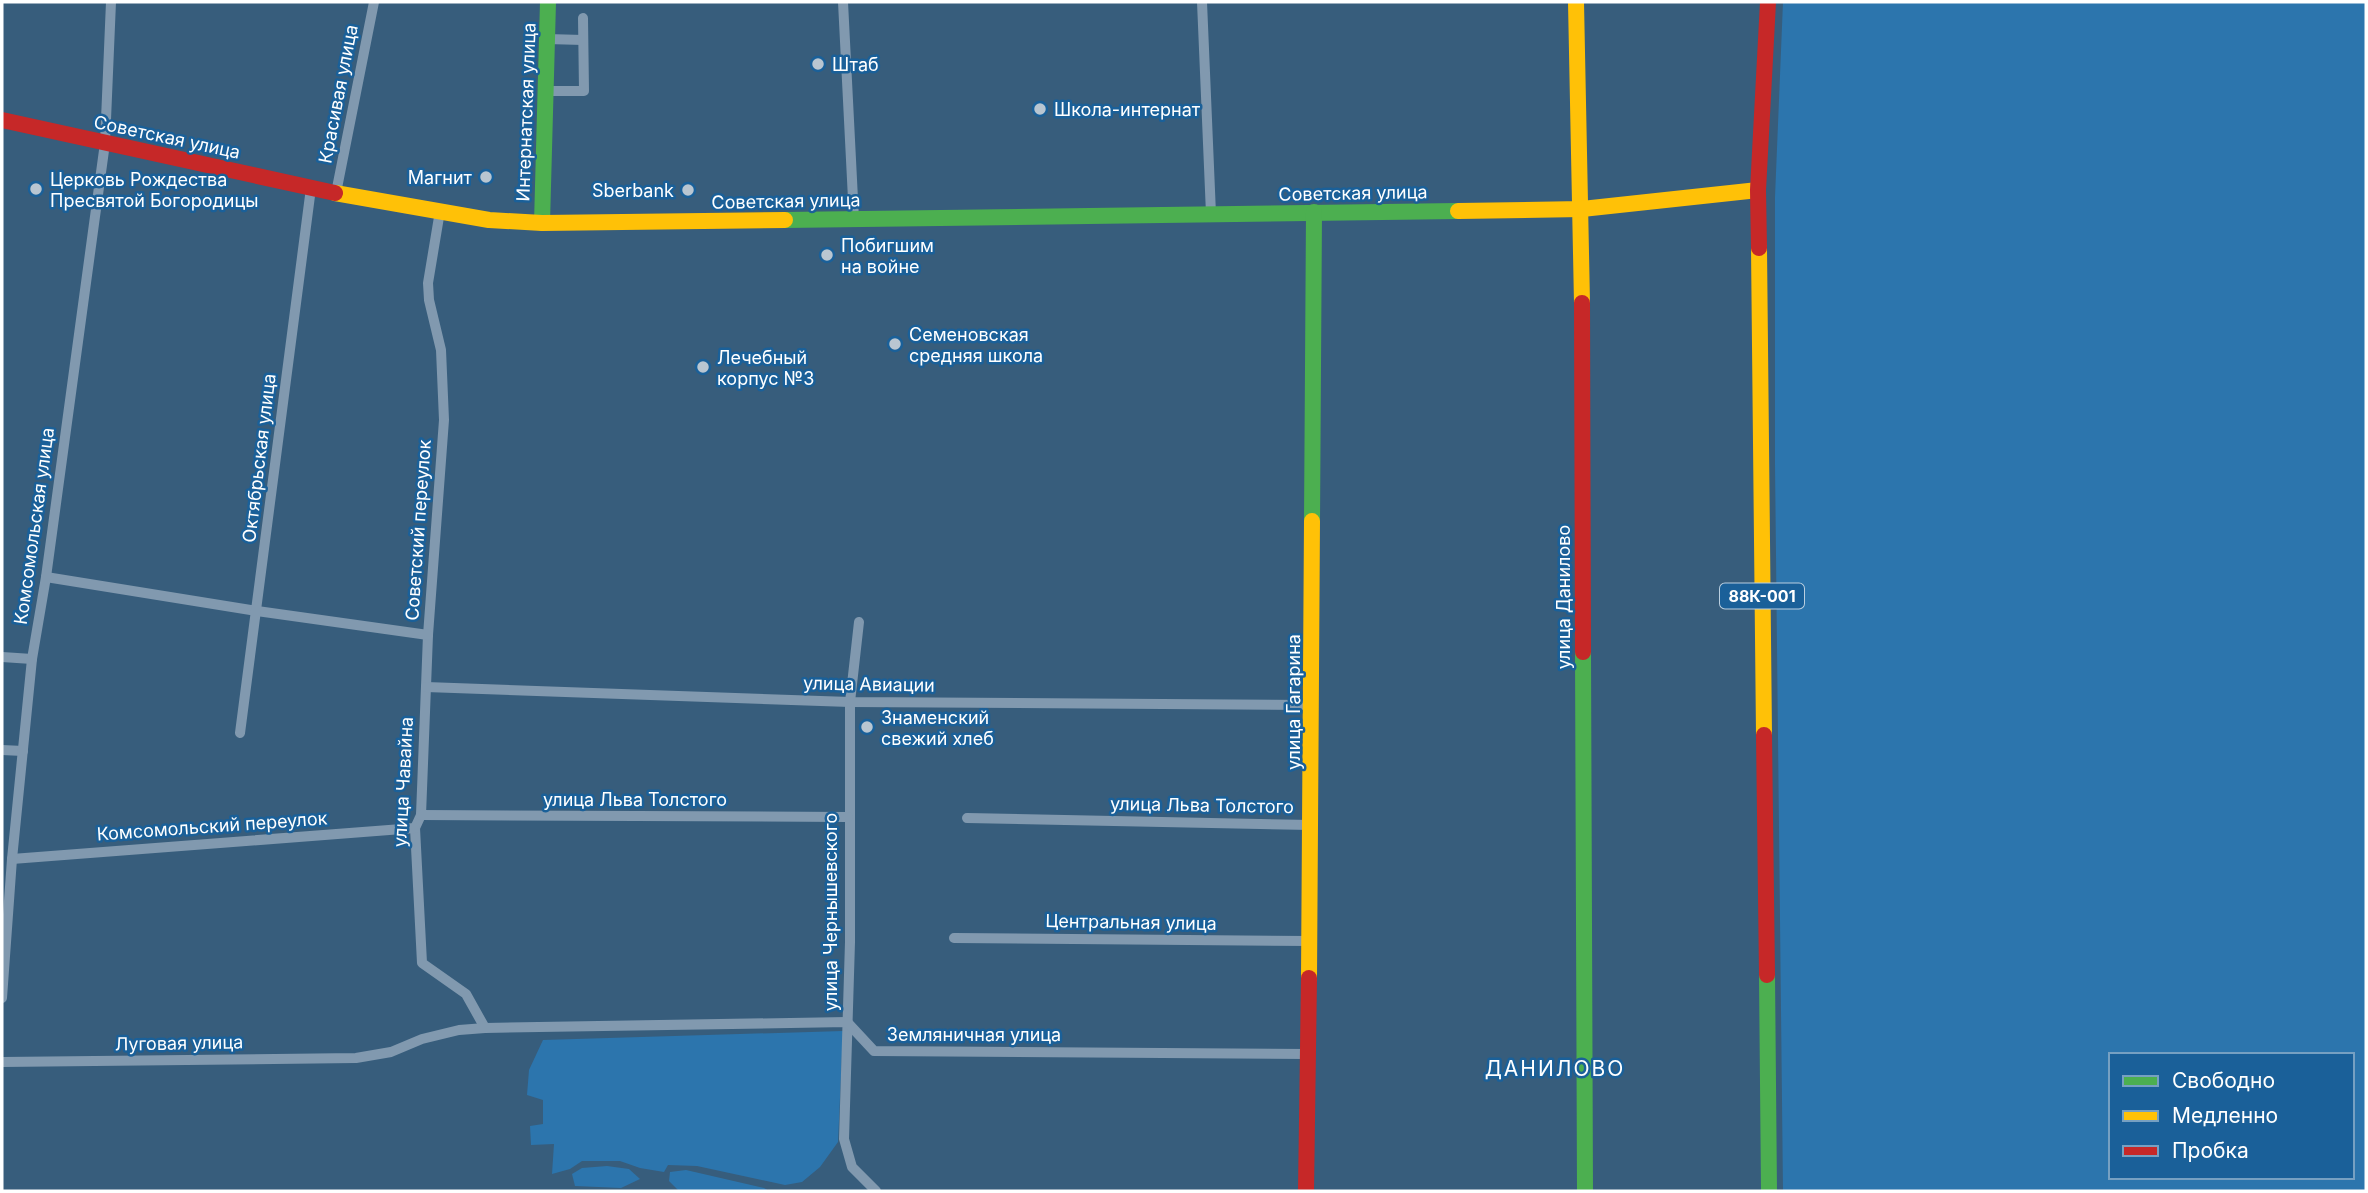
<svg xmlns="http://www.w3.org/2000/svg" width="2368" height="1193" font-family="Inter,sans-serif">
	<rect width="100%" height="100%" fill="#375d7c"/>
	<!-- green -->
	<g fill="#2c75ad" fill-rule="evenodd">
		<path d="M1783,2h583v1189h-583l-8,-726v-268zM2111,1055h241v122h-241z"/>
		<path d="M843,1031l-5,111 -18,25 -18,15 -17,3 -88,-19 -29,-1 -4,7 -24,-4 -20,-7h-38l-12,8 -18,5 2,-30 -23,1 -1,-19 13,-2v-24l-16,-5 2,-25 14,-30z"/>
		<path d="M607,1166l22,3 11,10 -19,9 -46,-2 -3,-12 10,-6z"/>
		<path d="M686,1170l78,18 5,3h-90l-10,-10 1,-9z"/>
	</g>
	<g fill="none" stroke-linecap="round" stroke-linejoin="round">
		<!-- street -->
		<g stroke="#8199af" stroke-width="10">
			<path d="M843,2l11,217"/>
			<path d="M1202,2l9,212"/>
			<path d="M547,39l36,1"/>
			<path d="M546,91h38l-1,-73"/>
			<path d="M336,193l38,-191"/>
			<path d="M440,211l-12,72 1,17 12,50 3,70 -16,215 -7,180 -6,13 7,135 44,31 19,34"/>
			<path d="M46,577l211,34 171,24"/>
			<path d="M859,622l-9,80v240l-6,197 8,28 24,24"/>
			<path d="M2,657l30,2"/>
			<path d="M426,687l424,15 462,3"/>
			<path d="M240,733l71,-545"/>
			<path d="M2,750l21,1"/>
			<path d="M421,815l427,2"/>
			<path d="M967,818l344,7"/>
			<path d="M12,859l403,-31"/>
			<path d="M954,938l355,3"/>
			<path d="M2,998l10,-139 20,-200 14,-82 59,-434 6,-141"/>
			<path d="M2,1062l354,-4 35,-6 31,-13 37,-9 26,-2 362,-6 27,29 433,3"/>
		</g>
		<!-- fast -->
		<g stroke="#4caf50" stroke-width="16">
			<path d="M785,220l673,-9"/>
			<path d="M542,223l6,-221"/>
			<path d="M1312,521l2,-309"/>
			<path d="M1583,652l2,539"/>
			<path d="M1767,975l2,216"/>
		</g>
		<!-- slow -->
		<g stroke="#ffc107" stroke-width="16">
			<path d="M1576,2l6,301"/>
			<path d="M335,193l154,27 53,3 243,-3"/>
			<path d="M1458,211l124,-2 176,-19"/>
			<path d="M1759,248l5,487"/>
			<path d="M1309,978l3,-457"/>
		</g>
		<!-- jam -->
		<g stroke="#c62828" stroke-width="16">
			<path d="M2,120l333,73"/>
			<path d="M1759,248l-1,-58 10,-188"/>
			<path d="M1582,303l1,349"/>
			<path d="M1764,735l3,240"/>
			<path d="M1306,1191l3,-213"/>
		</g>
	</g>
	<!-- markers -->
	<g fill="#b9c6d1" stroke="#1a6099" stroke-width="2.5">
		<circle cx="818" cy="64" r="7"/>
		<circle cx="1040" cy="109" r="7"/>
		<circle cx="486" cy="177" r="7"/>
		<circle cx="36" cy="189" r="7"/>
		<circle cx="688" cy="190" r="7"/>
		<circle cx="827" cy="255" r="7"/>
		<circle cx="895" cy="344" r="7"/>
		<circle cx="703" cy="367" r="7"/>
		<circle cx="867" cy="727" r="7"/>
	</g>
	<g text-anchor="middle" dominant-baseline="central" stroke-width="5" stroke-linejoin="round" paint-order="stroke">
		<!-- shield labels -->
		<rect fill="#1a6099" stroke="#bacfe0" stroke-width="2" x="1720" y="583.5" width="84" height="25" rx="5"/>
		<g font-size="16" font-weight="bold" fill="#fff">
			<text x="1762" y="596">88К-001</text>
		</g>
		<!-- poi labels -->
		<g font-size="18" fill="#fff" stroke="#1a6099" text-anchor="start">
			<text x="832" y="64">Штаб</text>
			<text x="1054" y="109">Школа-интернат</text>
			<text x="472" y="177" text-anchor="end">Магнит</text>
			<text x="50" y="179">Церковь Рождества<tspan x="50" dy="21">Пресвятой Богородицы</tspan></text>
			<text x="674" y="190" text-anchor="end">Sberbank</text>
			<text x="841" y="245">Побигшим<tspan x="841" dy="21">на войне</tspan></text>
			<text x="909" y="334">Семеновская<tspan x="909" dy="21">средняя школа</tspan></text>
			<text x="717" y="357">Лечебный<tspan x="717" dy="21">корпус №3</tspan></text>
			<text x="881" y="717">Знаменский<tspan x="881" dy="21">свежий хлеб</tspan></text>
		</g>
		<!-- street labels -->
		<g font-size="18" fill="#fff" stroke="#1a6099">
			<text transform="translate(338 94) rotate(-79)">Красивая улица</text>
			<text transform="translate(526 112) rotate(-88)">Интернатская улица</text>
			<text transform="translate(167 137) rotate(12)">Советская улица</text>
			<text transform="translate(1353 193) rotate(-1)">Советская улица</text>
			<text transform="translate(786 201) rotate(-1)">Советская улица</text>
			<text transform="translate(259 458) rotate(-83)">Октябрьская улица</text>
			<text transform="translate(34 526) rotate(-82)">Комсомольская улица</text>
			<text transform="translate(418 530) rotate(-86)">Советский переулок</text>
			<text transform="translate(1563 597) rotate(-90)">улица Данилово</text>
			<text transform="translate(869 684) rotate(1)">улица Авиации</text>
			<text transform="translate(1293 702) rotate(-90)">улица Гагарина</text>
			<text transform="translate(403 782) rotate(-87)">улица Чавайна</text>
			<text x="635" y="799">улица Льва Толстого</text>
			<text transform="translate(1202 805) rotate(1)">улица Льва Толстого</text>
			<text transform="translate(212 826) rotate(-4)">Комсомольский переулок</text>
			<text transform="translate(830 912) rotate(-90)">улица Чернышевского</text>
			<text transform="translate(1131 922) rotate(1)">Центральная улица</text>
			<text x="974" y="1034">Земляничная улица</text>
			<text transform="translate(179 1043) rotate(-1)">Луговая улица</text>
		</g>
		<!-- quarter labels -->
		<g font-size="21" letter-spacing="2" fill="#fff" stroke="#1a6099">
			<text x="1555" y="1068">ДАНИЛОВО</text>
		</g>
	</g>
	<!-- border -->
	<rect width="2368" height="1193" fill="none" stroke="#ffffff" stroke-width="7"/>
	<!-- legend -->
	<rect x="2109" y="1053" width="245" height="126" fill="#1a6099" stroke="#76a0c2" stroke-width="2"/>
	<rect x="2123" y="1076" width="35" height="10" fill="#4caf50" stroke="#76a0c2" stroke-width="2"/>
	<text x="2172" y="1088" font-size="21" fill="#ffffff">Свободно</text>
	<rect x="2123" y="1111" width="35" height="10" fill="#ffc107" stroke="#76a0c2" stroke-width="2"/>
	<text x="2172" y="1123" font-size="21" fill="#ffffff">Медленно</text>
	<rect x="2123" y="1146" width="35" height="10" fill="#c62828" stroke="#76a0c2" stroke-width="2"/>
	<text x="2172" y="1158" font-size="21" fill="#ffffff">Пробка</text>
</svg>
